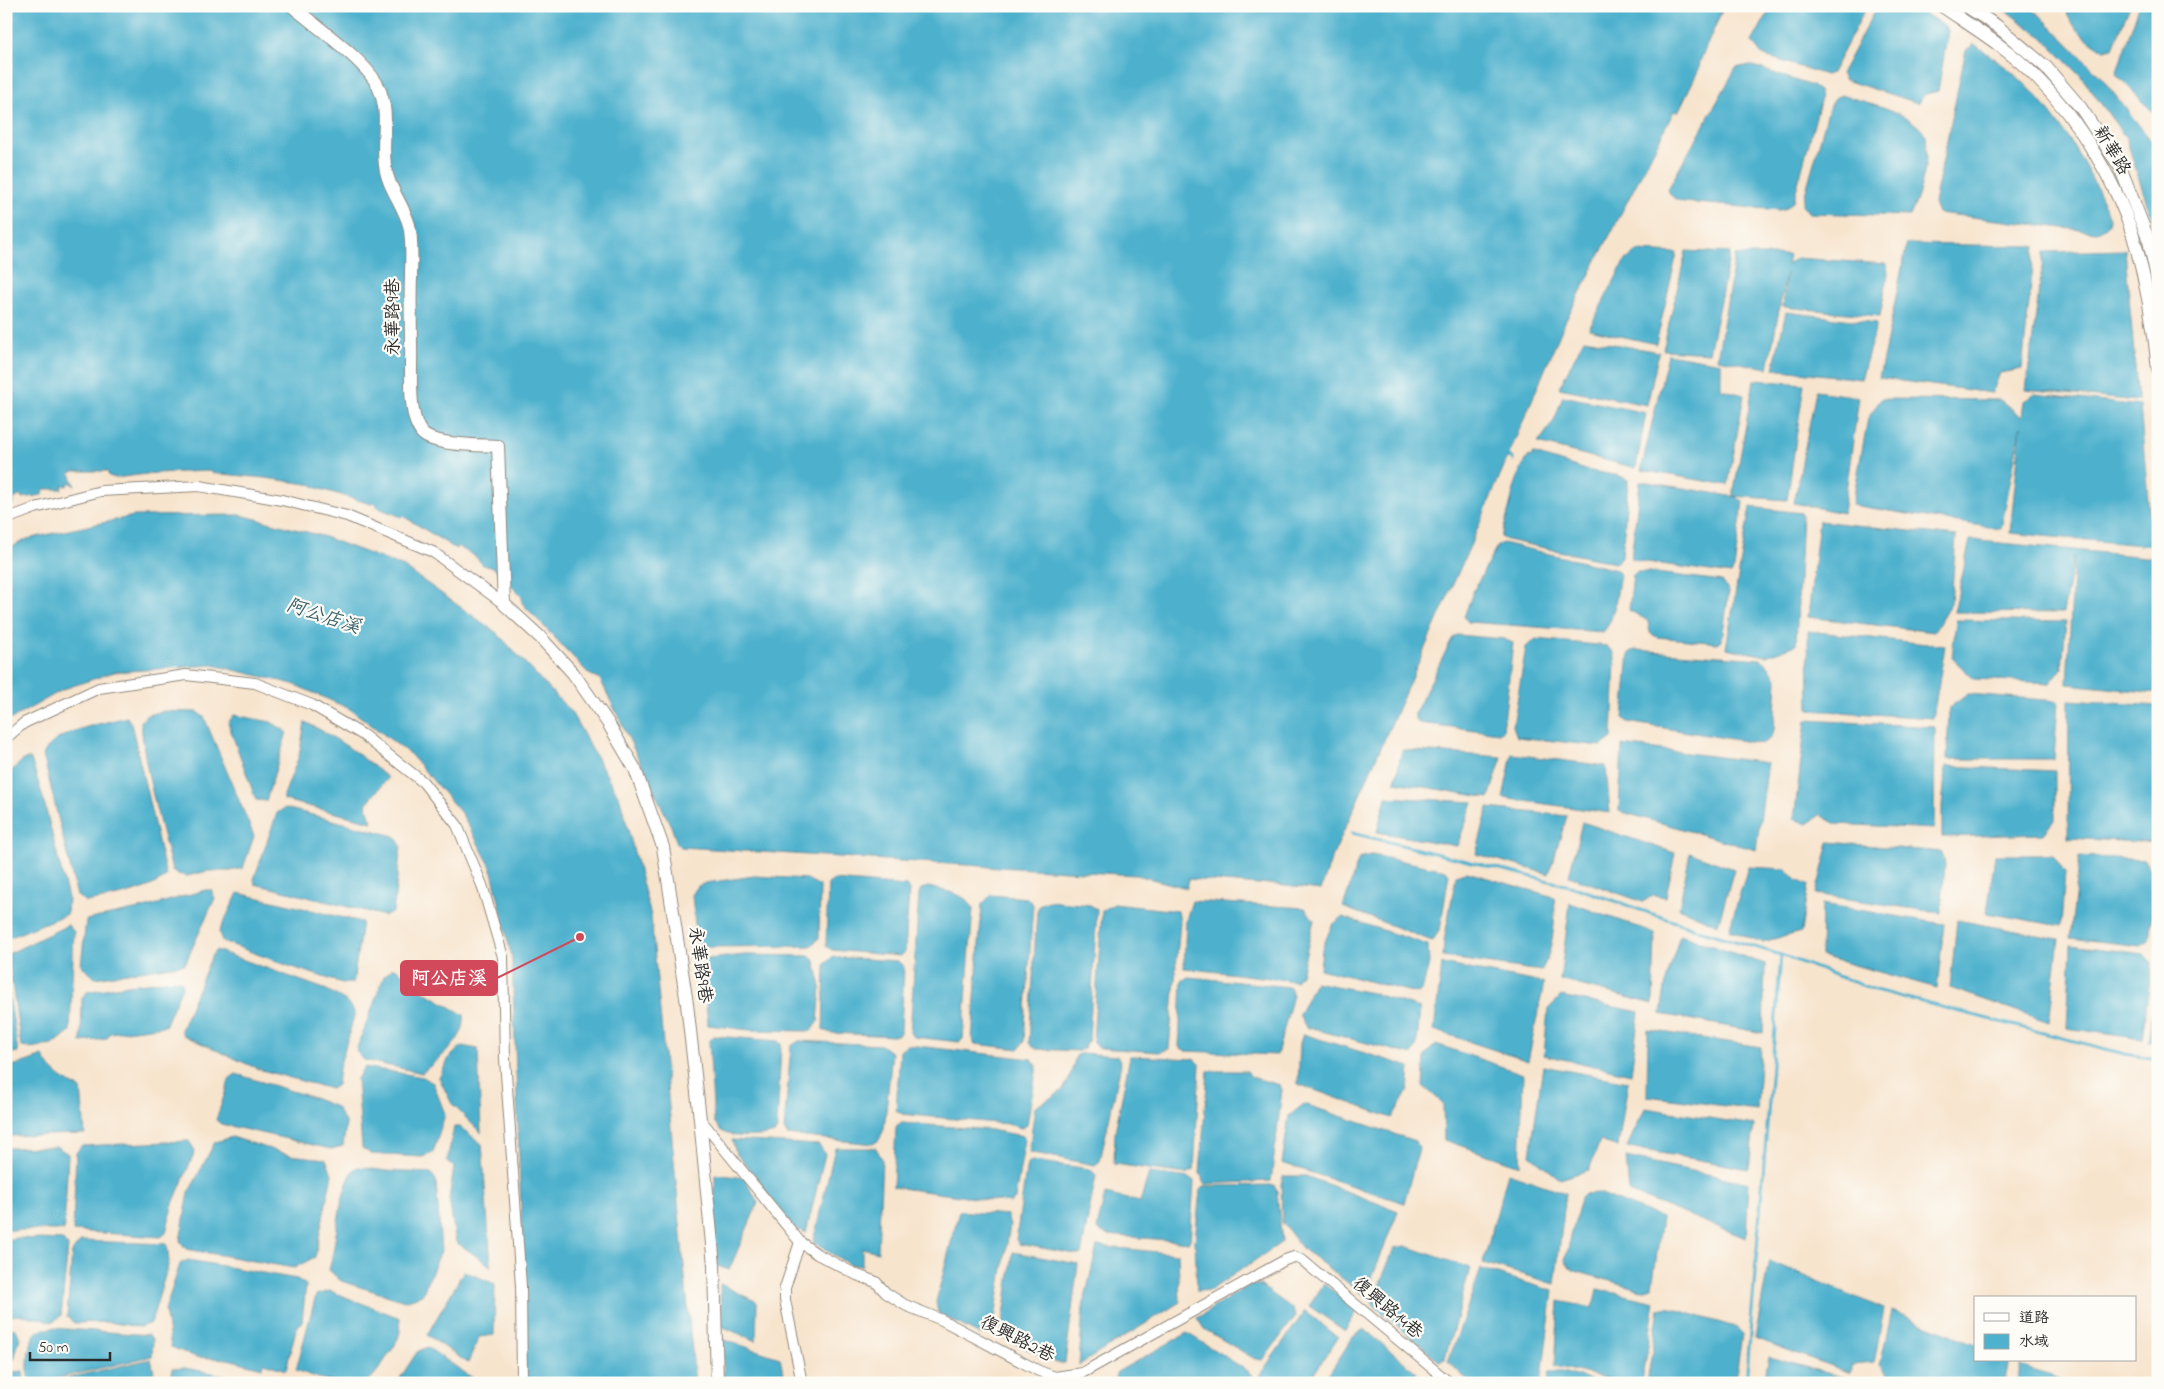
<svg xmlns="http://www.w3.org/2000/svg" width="2164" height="1389" font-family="'Indie Flower','LXGW WenKai TC',sans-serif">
	<rect width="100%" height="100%" fill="#fdfcf7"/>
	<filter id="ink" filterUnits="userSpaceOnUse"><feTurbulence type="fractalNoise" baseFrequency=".02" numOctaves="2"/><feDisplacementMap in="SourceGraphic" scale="10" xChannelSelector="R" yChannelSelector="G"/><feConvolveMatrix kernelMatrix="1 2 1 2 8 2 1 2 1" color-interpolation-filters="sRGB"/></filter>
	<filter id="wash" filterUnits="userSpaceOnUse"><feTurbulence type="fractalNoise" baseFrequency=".0096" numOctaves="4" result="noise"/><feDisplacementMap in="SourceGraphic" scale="20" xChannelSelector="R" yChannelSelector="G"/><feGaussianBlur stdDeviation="1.12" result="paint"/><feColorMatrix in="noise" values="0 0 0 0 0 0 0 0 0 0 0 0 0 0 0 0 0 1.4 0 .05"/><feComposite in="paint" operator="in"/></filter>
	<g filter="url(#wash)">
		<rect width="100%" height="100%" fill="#f7e4cd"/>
		<!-- water -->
		<g fill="#4eb1cd" stroke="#3c6e7c">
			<path d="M6,6h1718l-24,55 -1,8 -21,43 -4,-1 -109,211 -91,215 -143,323 -10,30 -61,-7 -1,2 -70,-6 -2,9 -51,-13 -139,-8 -1,1 -14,-2 -301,-19 -4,-4 -6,-17 -71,-147 -11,-5 -67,-71v-6l-28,-29 -11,-3 -8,-9 -18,-10 -1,3 -53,-33 -1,1 -21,-8 -7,-6 -3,1 -57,-17v-2l-49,-7 -53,-5 -1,-2 -56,2 -40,5 -6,-2 -2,-5h-33l-4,2 5,13 -6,-4 -2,4 -5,-1v4h-18l-2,6 -21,3v-3l-7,4 -1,5 -7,2z"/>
			<path d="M1772,6h95l-35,67 -6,2 -64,-20 -10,-13z"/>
			<path d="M1877,6h36l33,21 2,4 -10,60 -15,4 -5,8 -73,-23 -4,-6z"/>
			<path d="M1999,6h29l13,10 60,61 55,70 2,16v75l-32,-100 -46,-63 -39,-39z"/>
			<path d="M2065,6h65l-17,42 -9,2c-16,-9 -37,-26 -39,-44z"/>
			<path d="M2139,6h19v111l-42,-43z"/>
			<path d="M1974,44c20,14 41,29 57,46 35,38 59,81 79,128 0,8 -6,11 -13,14l-159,-19 -4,-10 32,-153z"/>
			<path d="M1750,65l62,21 7,5 2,7 -28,104 -6,6 -8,2 -95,-8c-8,-2 -14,-5 -16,-13l68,-121z"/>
			<path d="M1841,95c30,9 65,14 85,40 3,26 -5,58 -16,81l-101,-3 -7,-8 27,-97 6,-10z"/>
			<path d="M1907,244l128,2 -13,123 -22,4 -8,20 -113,-15z"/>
			<path d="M2125,250l13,151 -112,-11 18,-138z"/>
			<path d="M1637,251l40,2 -21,91 -67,-15 35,-67z"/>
			<path d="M1686,251l44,2 -21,100 -46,-3z"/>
			<path d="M1744,255h45l-2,10 9,-7 91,6 1,10 -8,42 -97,-9 3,-34 -18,95 -51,-9 18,-103z"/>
			<path d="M1786,312l91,11 -16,56 -88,-10z"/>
			<path d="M1584,339l75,13 -12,53 -88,-17z"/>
			<path d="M1668,354l53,9v26l23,6 -16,90 -87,-15z"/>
			<path d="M1754,380l50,4 -17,116 -54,-4z"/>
			<path d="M1816,391l43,6 -16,116 -49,-10z"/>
			<path d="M2035,394l105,12 12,140 -142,-13 11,-107 -20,103 -149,-24 16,-87 13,-19 119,1 22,17 2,-16z"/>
			<path d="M1563,396l83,17 -10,55 -98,-25 16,-22z"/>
			<path d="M1532,453l54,17 34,6 8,4 -6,77 -7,6 -108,-23 -6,-3c10,-27 11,-58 28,-81l3,1z"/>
			<path d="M1640,482h7l89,15 7,4 -9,68 -3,5 -91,-13 -9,-3z"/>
			<path d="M1750,507l52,6 -6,132 -30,11 -40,-8z"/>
			<path d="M241,515l81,21 82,31 93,66 74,79 49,87 31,117 44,467h-173l1,-115 -11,-309 -21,-92 -29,-53 -51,-59 -61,-46 -57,-25 -80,-19 -99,7 -50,17 -58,33v-172l21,-11 107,-23z"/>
			<path d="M1819,521l137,15 -5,67 -17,29 -126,-15z"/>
			<path d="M1970,540l186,18 2,15v120l-91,-9 7,-128 -11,57 -109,-1z"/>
			<path d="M1503,543l114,27 3,5c-4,17 -4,44 -17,57l-135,-10 -4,-5 9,-25 24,-46z"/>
			<path d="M1636,572h12l74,9 7,10 -7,49 -4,3 -61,-6 -7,-4 -2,-12 -19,-11 4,-35z"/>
			<path d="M1956,620l110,2 -4,46 -12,15 -76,-4 -22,-21z"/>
			<path d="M1808,631l137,15 -12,72 -124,-8z"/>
			<path d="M1457,635l47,4 9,4 -10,87 -4,3 -80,-10 -4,-3v-7l37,-74z"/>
			<path d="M1536,639l71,7 7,7 1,6 -3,79 -11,8 -84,-9 -4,-11 13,-79z"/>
			<path d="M1635,650l126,9 8,7 8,14 -3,50 -4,8 -8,6 -135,-22 -4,-4 6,-65z"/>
			<path d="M1968,694l90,7 -4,58h-107l2,-51z"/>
			<path d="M2069,700l89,6v137l-90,-5z"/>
			<path d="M164,711l33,1 7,5 50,119 -11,32 -13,3h-22l-21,5 -9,-2 -6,-4c-12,-49 -28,-99 -31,-149l6,-6z"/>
			<path d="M234,715l37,7 16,10 -21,69 -10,-1 -28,-77z"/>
			<path d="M127,717l4,6 35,153c-17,16 -57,22 -80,26l-9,-6 -34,-141c11,-25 59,-31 84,-38z"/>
			<path d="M1806,720l129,7 -1,102 -98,-5 -16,-9 -13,9 -13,-5z"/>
			<path d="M305,722c31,15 57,34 83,56l-22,26 6,18 -88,-22v-5l15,-39z"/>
			<path d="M1622,745l146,18 -12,87 -137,-39z"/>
			<path d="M1402,750l100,7 -13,41 -94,-16z"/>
			<path d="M1512,754l94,12 4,47 -107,-15z"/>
			<path d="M24,759h7l11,35 26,104 -1,16 -61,25v-163z"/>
			<path d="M1946,766l109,5v48l-12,15 -101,3v-31z"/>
			<path d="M1386,797l87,5 -16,44 -80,-14z"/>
			<path d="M285,808l110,28 6,10 -8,66 -8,4 -130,-32 -1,-5 23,-66z"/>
			<path d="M1488,808l79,8 -18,58 -73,-20z"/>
			<path d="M1582,822l93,31 -9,44 -13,-2 -10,7 -74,-26z"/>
			<path d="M1829,842l113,10 3,12 -4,49 -125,-19z"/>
			<path d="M1690,853l44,16 -16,56 -39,-17z"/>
			<path d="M1372,855l74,15 3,4 -9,56 -8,11 -89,-34 16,-49z"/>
			<path d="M1995,855h58l12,17 -4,54 -74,-13z"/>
			<path d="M2080,856l65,4 11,18 -7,63 -8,5 -71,-8z"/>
			<path d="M1748,867l38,2 12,12 10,4 -7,47 -39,10 -33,-12z"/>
			<path d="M1467,872l87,25c3,20 -2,57 -13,74l-98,-14 1,-16 12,-65z"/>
			<path d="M754,876l53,3 13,7 -1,52 -8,8 -107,1 -7,-2 -5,-50 6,-9 8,-3z"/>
			<path d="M834,880l72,6 3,4 -4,62 -4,4 -69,-6 -6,-4 2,-62z"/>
			<path d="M929,887c17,5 35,5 44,21l-10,131 -4,3 -45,-5 -4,-4 9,-139 2,-5z"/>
			<path d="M205,890h6l4,8 -30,66 -90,14 -14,-13 5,-45 58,-12z"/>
			<path d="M238,893l124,29 -9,61h-11l-53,-17 -67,-25 -3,-9z"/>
			<path d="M991,895l36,3 6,6 -9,137 -5,8 -44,-5 -3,-5 10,-135z"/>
			<path d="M1048,901l42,4 7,4 -8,131 -5,8 -5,3 -43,-2 -7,-6 8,-132 2,-6z"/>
			<path d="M1192,901l113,7 9,12 -13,54 -5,7 -112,-13 2,-48z"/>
			<path d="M1570,903l85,30 -2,71 -93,-24z"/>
			<path d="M1114,904l64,7 2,11 -11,127 -10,3 -60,-4 -6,-6 9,-131z"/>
			<path d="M1822,904l122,20 -7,64 -116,-32z"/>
			<path d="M1343,917l85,28 1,18 -7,28 -6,2 -96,-24 2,-20 10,-24z"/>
			<path d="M1957,920l102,19 -10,83 -99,-34z"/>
			<path d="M68,925l6,7 -4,99 -17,14 -25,3 -7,-1 -13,-93z"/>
			<path d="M1680,935l85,29 -2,69 -102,-19 5,-33z"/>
			<path d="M2071,945l73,9 8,9 -10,76 -75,-11z"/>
			<path d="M216,950l111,40 19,11 9,12 -16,55 -2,17 -6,4 -73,-20 -75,-34 -2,-5 31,-75z"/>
			<path d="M745,955l64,1 6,5 6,26 -3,35 -7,9 -62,-1 -41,-5 -5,-62 4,-4z"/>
			<path d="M832,957l66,4 6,6 -3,63 -2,4 -5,2 -63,-3 -8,-3 2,-66z"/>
			<path d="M1442,964l102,19 -16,78 -94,-31z"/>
			<path d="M393,968l4,1 23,20 44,26c3,25 -25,43 -42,58l-58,-13 -8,-9 28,-75z"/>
			<path d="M2158,971v70l-10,1z"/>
			<path d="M6,976l12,76 -12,2z"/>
			<path d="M1188,977l102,10 3,8 -16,60 -91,-4 -7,-4 3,-66z"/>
			<path d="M174,980l8,2v5l-17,39 -55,7 -4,6 -25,3 1,-44 5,-6 41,-7z"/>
			<path d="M1315,982l57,11 48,15 -3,36 -5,11 -106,-28 -7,-12z"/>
			<path d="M1561,996l78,16 -8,62 -87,-19 4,-46z"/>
			<path d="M1648,1030l113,17 -4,63 -110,-14z"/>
			<path d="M1303,1034l107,33 -2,24 -16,27 -94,-34 2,-41z"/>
			<path d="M714,1036l64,5 3,3 -4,85 -2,4c-13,4 -42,6 -54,-2 -2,-2 -5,-7 -7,-10l-5,-80z"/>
			<path d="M799,1041l82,4 11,8 -8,76 -5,11 -6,4 -86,-9 -3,-6 7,-83z"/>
			<path d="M1436,1044l87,30 -3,92 -76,-26 -1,-37 -20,-17 2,-31z"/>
			<path d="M908,1045l124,14 5,7 -10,59 -5,3 -15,-4 -105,-10 -6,-4 4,-59z"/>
			<path d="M462,1046l16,3 3,84 -29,-29 -13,-26 10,-20z"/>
			<path d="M1082,1053l35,3 4,8 -21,97 -5,4 -66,-13 6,-45c33,-19 30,-14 41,-51z"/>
			<path d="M43,1056c8,17 22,25 38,33l4,45 -79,2v-70l11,-1z"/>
			<path d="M1130,1056l65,3 5,5 -6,106 -8,4 -72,-10 1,-31z"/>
			<path d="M1543,1066l85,16 -10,65 -18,-6 -11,29 -29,9 -30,-24z"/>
			<path d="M364,1067l59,10 10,6 12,31 -12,39 -11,4 -51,-3 -9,-6 -5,-69z"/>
			<path d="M1208,1071h39l4,6 29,8 2,5 -11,91 -66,3 -5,-11z"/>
			<path d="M236,1074l75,23 25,10 10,17 -3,22 -12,3 -110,-25 -5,-4 14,-42z"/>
			<path d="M1304,1104l111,37 4,7 -15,55 -122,-40 7,-47z"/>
			<path d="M1645,1108l109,17 -5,44 -122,-22z"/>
			<path d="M902,1123l89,7 32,6 2,3 -10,60 -4,4 -118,-16 3,-59 1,-3z"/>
			<path d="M454,1127h6l22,17 9,122 -35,-24 -7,-43 5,-32 -7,-6z"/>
			<path d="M232,1137l57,18 37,4 6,15 -17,83 -21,11 -108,-19 -6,-8 9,-49 26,-50z"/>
			<path d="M732,1140l87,5 6,9 -19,79 -12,-6 -24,-28 -10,-18 -24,-28z"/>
			<path d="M189,1141l6,10 -23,55 -6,27 -5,4 -88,-6 3,-78 5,-7z"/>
			<path d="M57,1147l11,7 -4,76h-58v-82z"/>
			<path d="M835,1148h41l6,11 -4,93 -16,-4v17h-12l-37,-23z"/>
			<path d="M1626,1157l123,26 -3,55 -117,-46z"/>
			<path d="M1033,1161l57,8 6,6 -15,80 -62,-11 -3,-4 11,-77z"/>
			<path d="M359,1167l27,4 45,2 5,7 5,71 -19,44 -17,6 -64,-20 -12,-11c9,-32 8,-73 25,-101z"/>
			<path d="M1149,1173l41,5 4,3 -4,61 -83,-7 -10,-6 8,-35 35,8z"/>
			<path d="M1508,1173l58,20 -11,91 -72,-21z"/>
			<path d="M715,1174l30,4 13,25 -29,67 -15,-5z"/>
			<path d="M1283,1176h23l92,35 -33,85 -63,-48 -20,-26 -1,-38z"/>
			<path d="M1274,1185l3,7 5,50 -71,48 -14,1 -2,-50 5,-51 6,-4z"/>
			<path d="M1599,1193l63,25 -10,69 -10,3 -70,-20 -7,-10 16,-62 4,-4z"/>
			<path d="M959,1211l48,4 3,10 -17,105 -13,5 -42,-22 -2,-11z"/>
			<path d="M16,1238l46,2 6,6 -7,70 -9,6 -29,-7 -17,1v-76z"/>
			<path d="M81,1241l86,3 2,18 -18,61 -11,4 -33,-5 -33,1 -7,-6 5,-65z"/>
			<path d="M1097,1246l81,8 2,48 -101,63 4,-58z"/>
			<path d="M1406,1246l64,22 -25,91 -6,2 -67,-57 22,-56z"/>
			<path d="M1013,1252l65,12 -13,99h-8l-56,-26z"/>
			<path d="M188,1260l109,19 9,6 -4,36 -6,8 -10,41 -23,-7 -1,5 -34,-9 -32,-2 -25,-10 -6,-37 15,-46z"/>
			<path d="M1769,1261l115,48 -10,54 -21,2 -3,8 -95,-35z"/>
			<path d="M1481,1269l72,22 -12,92h-70l-23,-21z"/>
			<path d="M464,1271l31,13 -1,51 -15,2 -11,26 -41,-28z"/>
			<path d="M720,1284l37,18 -1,39 -35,-15z"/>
			<path d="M1324,1284l34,26 -13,21 -36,-25z"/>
			<path d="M1249,1285h11l33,24 2,8 -32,43 -8,-1 -51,-30 -7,-11z"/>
			<path d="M1597,1289l58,13 -13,81h-15l-72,-17 4,-65 34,7z"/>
			<path d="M330,1291l70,27c2,17 -3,25 -13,39 -5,7 -14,23 -23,26 -21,5 -49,-6 -68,-13l20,-75z"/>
			<path d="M1667,1307l68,20 7,7 -7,49h-88l12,-74z"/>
			<path d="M1305,1311l33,26 -30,46h-54z"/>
			<path d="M1892,1311l83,33v16h34l-5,23h-113l2,-4 -13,-14z"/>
			<path d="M6,1328l10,1 4,9 -6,21 -8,1z"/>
			<path d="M52,1328l97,7 4,5 -1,16 -115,27h-8c-2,-12 -2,-42 8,-51 3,-3 10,-3 15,-4z"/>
			<path d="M1364,1329l52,43 -6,11h-87l30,-46z"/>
			<path d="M1187,1333l61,38 4,5 -4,7h-122l-11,-5 2,-6z"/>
			<path d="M722,1339l58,19 5,25h-61z"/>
			<path d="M427,1347l53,36h-83l20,-31z"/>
			<path d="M1769,1357l93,26h-98z"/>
			<path d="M151,1359l3,13 -6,7 -12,4h-90z"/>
			<path d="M2021,1366l50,17h-55z"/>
			<path d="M184,1368l63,11 5,4h-82l2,-14z"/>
			<path d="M23,1371l1,12h-18v-10z"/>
			<path d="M1549,1372h14l36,11h-51z"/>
		</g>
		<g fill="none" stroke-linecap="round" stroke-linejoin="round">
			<!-- stream -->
			<g stroke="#4eb1cd" stroke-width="3">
				<path d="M1507,453l6,7"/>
				<path d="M1352,833l222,54 128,44 79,24 94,35 250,64 33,5"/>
				<path d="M1746,1383l35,-428"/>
			</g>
		</g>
	</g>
	<g filter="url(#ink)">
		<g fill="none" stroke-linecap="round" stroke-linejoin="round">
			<defs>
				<g id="minor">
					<path d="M6,519l29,-11 66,-17 98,-5 83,14 65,16 86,36 71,52"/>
					<path d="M6,738l18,-15 75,-35 87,-13 69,8 57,22 51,30 60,47 34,43 25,60 21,72 2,102 16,227 1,97"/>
					<path d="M700,1119l100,123 17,12 40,21 19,7 10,11 19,12 37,15 97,51 16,6 27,-4 203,-113 9,-3 8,3 148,123"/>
					<path d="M800,1242l-15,46v12l17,83"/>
				</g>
				<g id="tertiary">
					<path d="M292,6c23,20 73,54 86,80 13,29 3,51 7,79 2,21 18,39 24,60 4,17 2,35 2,53 -1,22 0,45 0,68 1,23 -4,67 10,86 10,14 59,13 77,14l6,158 36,33 33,36 35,50 27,46 28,78 24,157 13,115 14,146 3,118"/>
					<path d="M1942,6c32,22 67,43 94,71 43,43 84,110 100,169 11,40 18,82 22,123"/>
					<path d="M1966,6l31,20 49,41 35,41 39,59 29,74 9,41"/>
				</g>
			</defs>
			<!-- minor casing -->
			<use href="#minor" stroke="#91887c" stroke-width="12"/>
			<!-- tertiary casing -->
			<use href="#tertiary" stroke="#91887c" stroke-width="14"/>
			<!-- minor -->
			<use href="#minor" stroke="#fff" stroke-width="10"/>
			<!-- tertiary -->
			<use href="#tertiary" stroke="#fff" stroke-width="12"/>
		</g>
	</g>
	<g text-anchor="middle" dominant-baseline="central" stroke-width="4.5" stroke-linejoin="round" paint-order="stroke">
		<!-- street labels -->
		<g font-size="18" fill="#2b2b2b" stroke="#fdfcf7">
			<text transform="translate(2111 151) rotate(59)">新華路</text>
			<text transform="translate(394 317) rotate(-90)">永華路9巷</text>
			<text transform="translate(699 965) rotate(82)">永華路9巷</text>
			<text transform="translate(1387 1309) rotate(40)">復興路14巷</text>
			<text transform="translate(1017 1340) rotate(27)">復興路2巷</text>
		</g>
		<!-- water labels -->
		<g font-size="19" font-style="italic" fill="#39616c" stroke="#fdfcf7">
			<text transform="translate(323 617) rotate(18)">阿公店溪</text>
		</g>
	</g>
	<!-- callouts -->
	<path fill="none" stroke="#d1495b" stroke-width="2" d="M580 937L497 978"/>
	<circle fill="#d1495b" stroke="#fdfcf7" stroke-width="2" cx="580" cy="937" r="5"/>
	<rect fill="#d1495b" stroke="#d1495b" stroke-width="2" x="401" y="961" width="96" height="34" rx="5"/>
	<g font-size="19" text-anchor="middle" font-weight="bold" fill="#fff">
		<text x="449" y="984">阿公店溪</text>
	</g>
	<!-- margin -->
	<rect width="2164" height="1389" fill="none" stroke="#fdfcf7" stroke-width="25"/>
	<!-- legend -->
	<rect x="1974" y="1296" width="162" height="65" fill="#fdfcf7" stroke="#a9a8a5"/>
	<rect x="1984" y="1313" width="25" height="8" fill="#ffffff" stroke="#a9a8a5"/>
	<text x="2019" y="1322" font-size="15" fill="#2b2b2b">道路</text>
	<rect x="1984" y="1334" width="25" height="15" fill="#4eb1cd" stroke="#a9a8a5"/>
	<text x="2019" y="1346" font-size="15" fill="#2b2b2b">水域</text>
	<!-- scale -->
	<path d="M30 1352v8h80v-8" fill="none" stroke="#2b2b2b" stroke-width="2.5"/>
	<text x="38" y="1352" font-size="15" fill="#2b2b2b" stroke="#fdfcf7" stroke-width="4" paint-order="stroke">50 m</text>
</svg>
